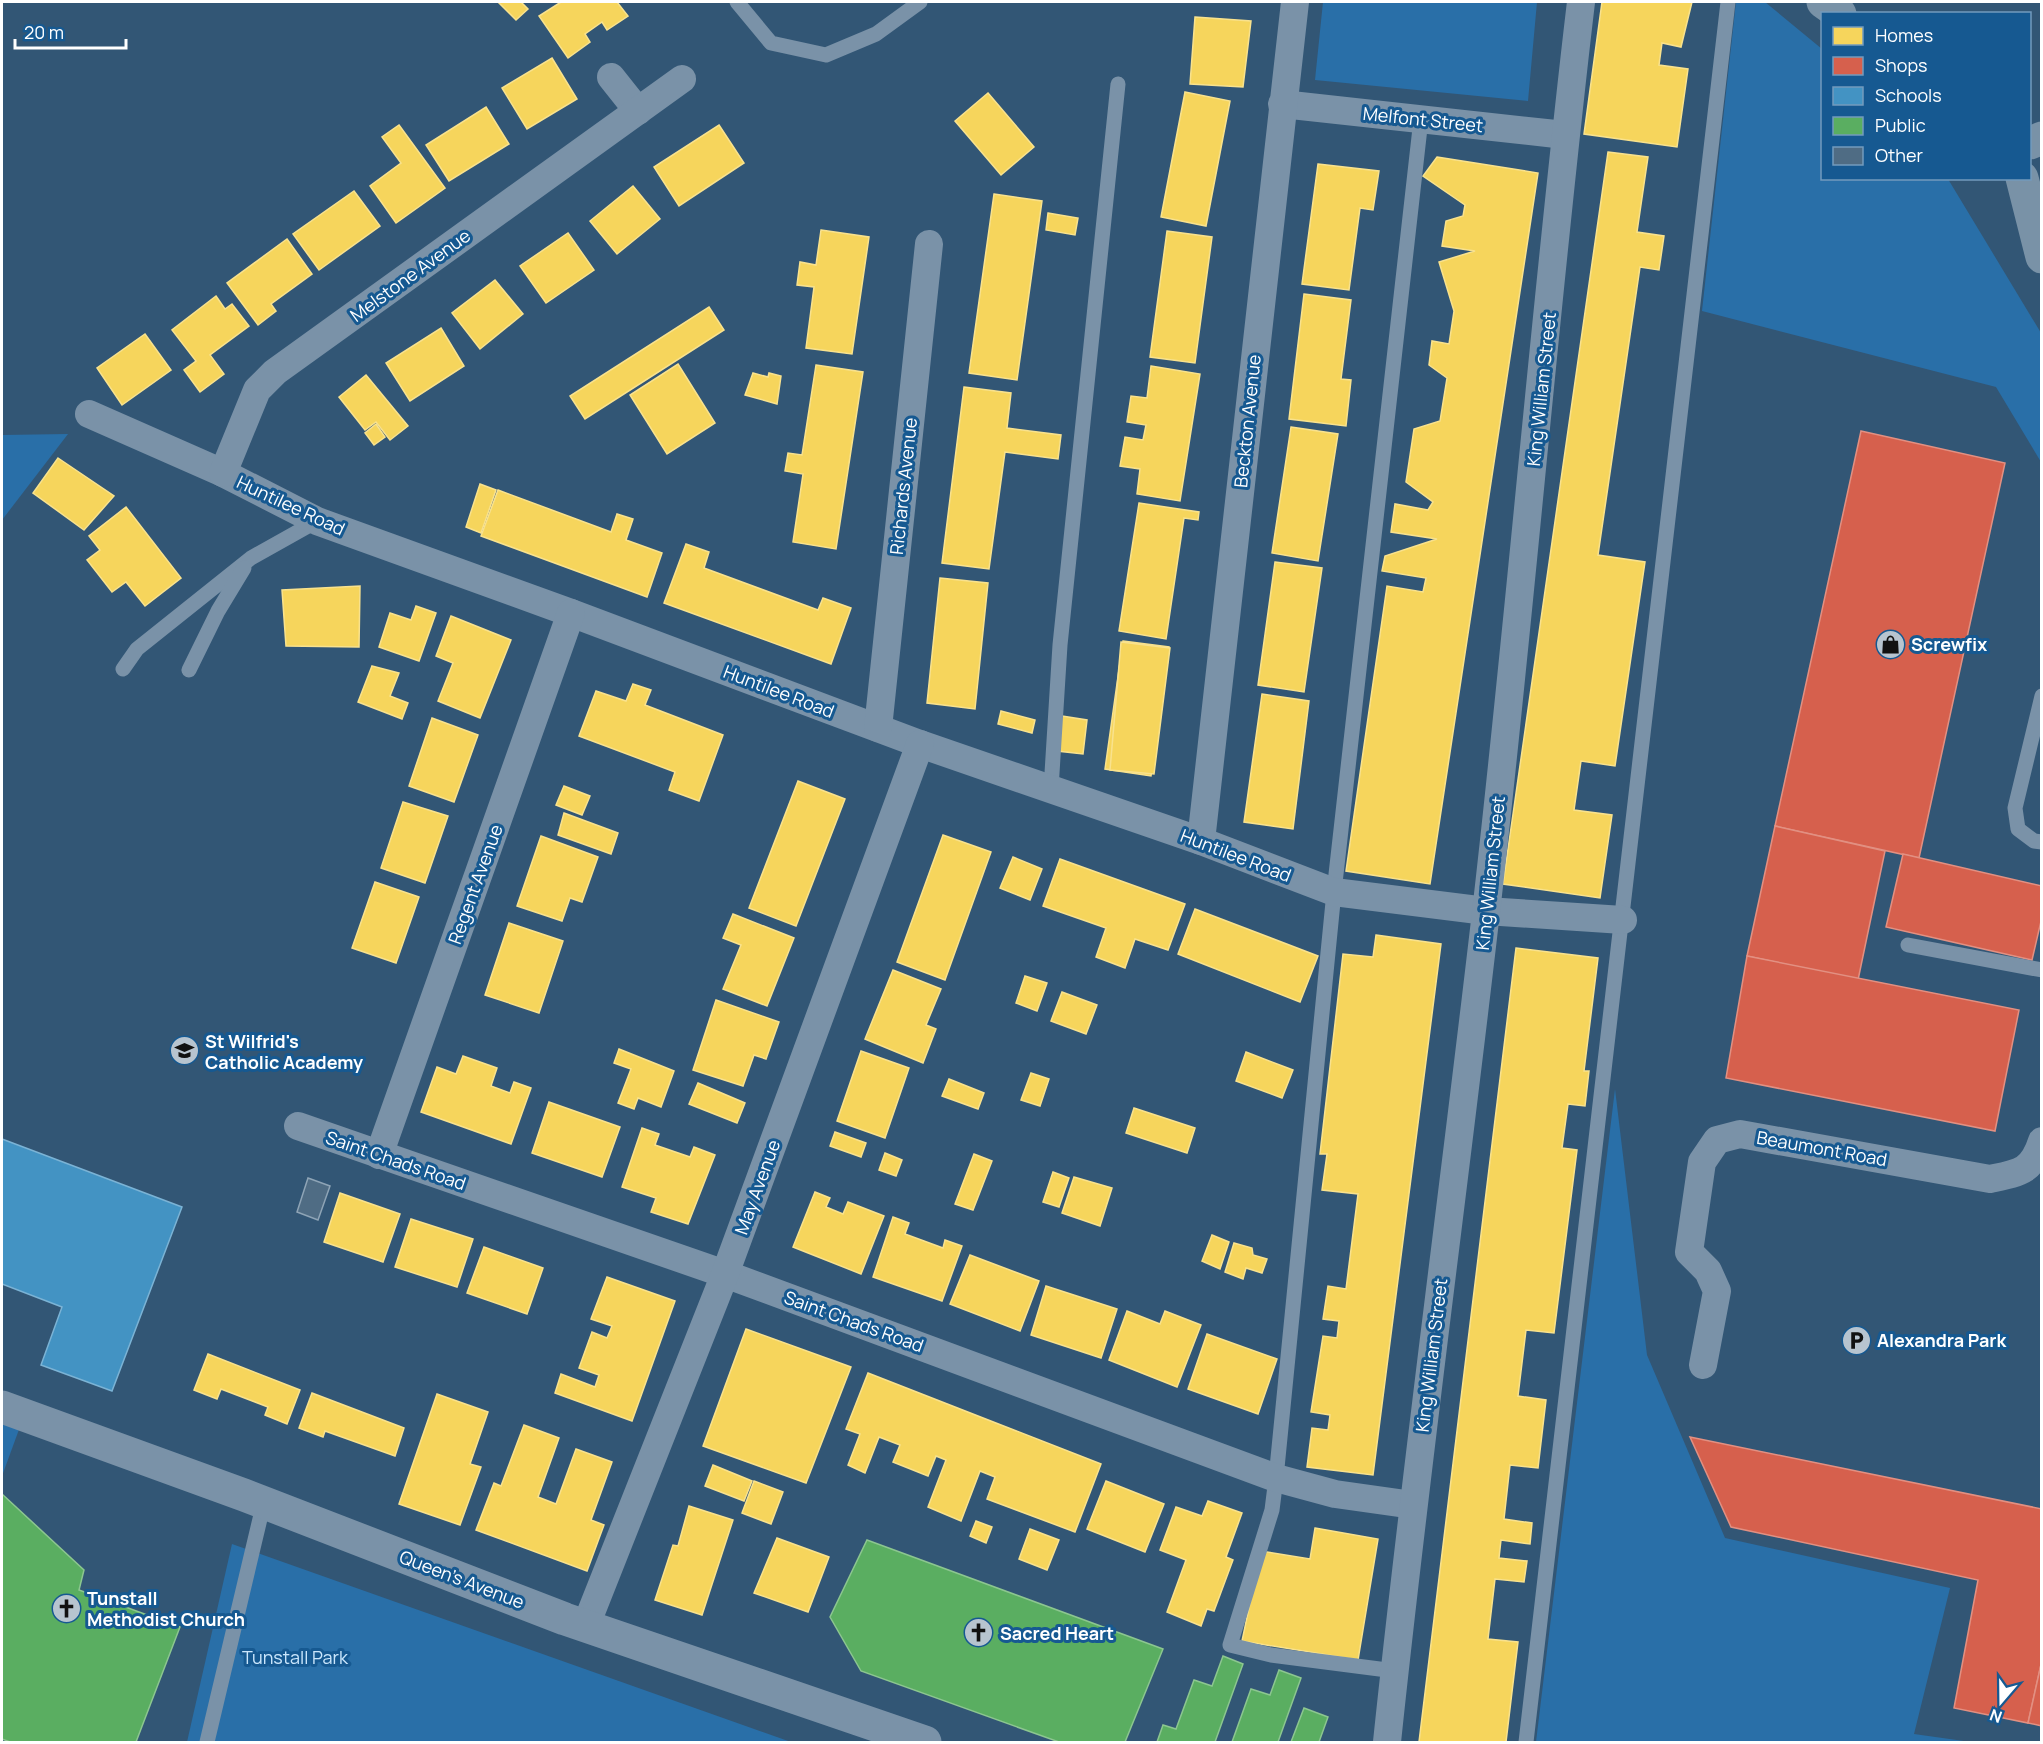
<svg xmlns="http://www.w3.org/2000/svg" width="2043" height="1744" font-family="Manrope,sans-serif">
	<rect width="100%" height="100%" fill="#325675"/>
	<!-- green -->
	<g fill="#296fa8">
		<path d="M1323,2h214l-9,99 -213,-21z"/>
		<path d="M1736,2h29l57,47v129l126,1 93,154v129l-45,-75 -294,-76z"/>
		<path d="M68,434l-66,86v-85z"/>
		<path d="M1615,1089l32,266 78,183 225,50 -36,146 57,8h-435z"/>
		<path d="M2,1413l19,11 -19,52z"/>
		<path d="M232,1544l559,198h-604z"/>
	</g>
	<!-- homes -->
	<g fill="#f6d55c" stroke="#f9e28d" stroke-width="1.5">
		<path d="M498,2h23l7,7 -12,11z"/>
		<path d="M561,2h56l11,14 -21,14 -5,-8 -17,12 5,8 -22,16 -29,-42z"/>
		<path d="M1602,2h90l-11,45 -19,-4 -3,22 29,4 -11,78 -93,-13z"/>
		<path d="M1195,17l56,4 -8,66 -53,-3z"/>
		<path d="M552,58l25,41 -50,30 -25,-41z"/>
		<path d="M1185,92l45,9 -24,125 -45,-9z"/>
		<path d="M988,93l46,54 -33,28 -46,-54z"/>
		<path d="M486,107l23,37 -60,37 -23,-36z"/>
		<path d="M399,125l46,63 -49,35 -26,-37 31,-23 -19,-26z"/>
		<path d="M719,125l25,38 -65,43 -25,-39z"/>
		<path d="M1608,152l40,5 -11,75 27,4 -5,34 -19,-3 -42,288 47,7 -30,204 -34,-5 -7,49 38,5 -12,83 -97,-14z"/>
		<path d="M1437,157l101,16 -108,711 -84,-13 41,-285 36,6 3,-14 -44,-7 3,-15 52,-17 -46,-7 4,-28 33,6 5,-8 -27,-20 8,-53 26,-8 7,-43 -18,-13 3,-24 17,3 5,-33 -15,-49 36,-11 -33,-5 4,-25 17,-5 2,-11 -42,-29z"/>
		<path d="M1318,164l61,7 -6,39 -13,-2 -11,82 -47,-6z"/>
		<path d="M633,186l27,33 -43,35 -27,-33z"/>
		<path d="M354,191l26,35 -61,44 -26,-36z"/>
		<path d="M994,194l48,7 -25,179 -48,-7z"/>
		<path d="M1048,213l30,5 -3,17 -29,-5z"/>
		<path d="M821,230l48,7 -17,117 -46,-6 8,-61 -17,-2 3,-23 16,3z"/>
		<path d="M1167,231l45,6 -17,126 -45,-6z"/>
		<path d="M568,233l26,37 -48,33 -26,-37z"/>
		<path d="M287,239l25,35 -41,30 5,7 -18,14 -31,-42z"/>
		<path d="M495,280l28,34 -43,35 -28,-36z"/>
		<path d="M1304,294l47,6 -10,79 10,1 -5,46 -57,-7z"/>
		<path d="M216,296l9,13 7,-5 17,22 -39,29 14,19 -24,18 -16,-22 12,-9 -24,-31z"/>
		<path d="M709,307l15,23 -139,89 -15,-23z"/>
		<path d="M441,328l23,38 -54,35 -24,-38z"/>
		<path d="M145,334l26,36 -49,35 -25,-37z"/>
		<path d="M678,364l37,59 -48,31 -37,-59z"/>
		<path d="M816,365l47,7 -27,177 -43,-7 10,-68 -18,-3 3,-18 14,2z"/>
		<path d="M1151,366l49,8 -20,127 -43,-7 3,-25 -20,-3 5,-29 18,3 3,-15 -19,-3 4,-26 16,2z"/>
		<path d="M753,373l15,4 1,-4 12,3 -4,28 -32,-9z"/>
		<path d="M366,375l42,51 -18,14 -14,-18 -11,8 -26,-33z"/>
		<path d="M964,387l47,6 -4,35 54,7 -3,24 -53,-7 -16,117 -47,-6z"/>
		<path d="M376,424l9,13 -11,8 -9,-12z"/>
		<path d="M1291,427l47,7 -20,127 -46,-8z"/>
		<path d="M58,458l56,38 -30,34 -51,-37z"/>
		<path d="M480,484l16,6 -15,43 -15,-6z"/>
		<path d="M498,490l113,42 6,-18 16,5 -7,21 36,13 -15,44 -166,-61z"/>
		<path d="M1139,503l60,9 -1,8 -14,-2 -18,121 -47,-8z"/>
		<path d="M126,507l55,71 -36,28 -19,-24 -14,10 -25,-32 13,-10 -11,-14z"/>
		<path d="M686,544l23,8 -5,16 114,42 5,-12 28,10 -20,56 -167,-61z"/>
		<path d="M1275,562l47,6 -18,124 -46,-7z"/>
		<path d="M940,578l48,5 -13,126 -48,-6z"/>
		<path d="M360,586l-1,61 -73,-1 -4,-56z"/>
		<path d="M416,606l20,7 -17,48 -40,-14 11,-34 21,7z"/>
		<path d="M451,616l60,24 -31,78 -42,-17 15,-38 -17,-7z"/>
		<path d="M1123,641l46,6 -18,129 -46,-7z"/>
		<path d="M1121,642l49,6 -16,126 -44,-4z"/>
		<path d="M372,666l27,7 -9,23 18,7 -6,16 -44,-17z"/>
		<path d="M633,684l18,6 -6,15 78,30 -24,66 -30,-11 6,-18 -96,-36 17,-45 30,10z"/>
		<path d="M1262,694l47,7 -16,128 -49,-7z"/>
		<path d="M1001,711l34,9 -3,13 -34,-9z"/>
		<path d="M1062,716l25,4 -4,34 -26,-3z"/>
		<path d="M432,718l46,17 -24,67 -45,-16z"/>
		<path d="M798,781l47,18 -49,127 -47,-18z"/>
		<path d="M564,786l26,10 -8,19 -26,-10z"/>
		<path d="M403,802l45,14 -23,67 -44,-15z"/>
		<path d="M564,813l54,20 -7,21 -53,-19z"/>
		<path d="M943,835l48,17 -46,128 -48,-18z"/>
		<path d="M541,836l57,21 -16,45 -12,-4 -8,23 -45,-15z"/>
		<path d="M1013,857l29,12 -12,31 -30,-12z"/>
		<path d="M1060,859l125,45 -17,46 -33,-11 -10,29 -29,-11 10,-29 -63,-22z"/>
		<path d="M375,882l44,15 -23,66 -44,-15z"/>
		<path d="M1195,909l123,47 -18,46 -122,-48z"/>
		<path d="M733,914l61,24 -27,68 -44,-17 18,-44 -18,-7z"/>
		<path d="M509,923l54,18 -24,72 -54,-18z"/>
		<path d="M1376,935l65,9 -68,531 -66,-8 5,-39 16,2 2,-15 -19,-3 12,-76 14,2 2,-17 -16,-2 5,-33 18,3 12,-95 -36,-4 5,-36h-7l23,-200 30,3z"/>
		<path d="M1516,948l82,10 -14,113h5l-4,35 -17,-2 -6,44 15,2 -23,183 -28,-3 -8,66 28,4 -8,68 -28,-3 -6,54 28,4 -2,21 -29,-4 -2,18 28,3 -3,21 -29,-3 -7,60 30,3 -12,100h-87z"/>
		<path d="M893,970l48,19 -15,36 10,4 -13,34 -58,-24z"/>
		<path d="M1025,976l22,7 -10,28 -21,-8z"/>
		<path d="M1062,992l35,13 -11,29 -35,-13z"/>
		<path d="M716,1000l63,22 -13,37 -12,-4 -11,31 -50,-16z"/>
		<path d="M619,1049l55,22 -13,36 -23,-9 -4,11 -16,-6 13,-34 -17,-6z"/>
		<path d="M861,1051l48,17 -24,70 -48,-17z"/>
		<path d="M1246,1052l47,18 -11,28 -46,-17z"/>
		<path d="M463,1056l34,12 -6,18 19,7 4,-11 17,6 -20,56 -90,-32 16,-45 19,7z"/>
		<path d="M1031,1073l18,6 -9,27 -19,-6z"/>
		<path d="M949,1079l35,14 -6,16 -36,-13z"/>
		<path d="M698,1083l47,20 -8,20 -48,-19z"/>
		<path d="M549,1102l71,25 -18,50 -70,-24z"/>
		<path d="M1134,1108l61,20 -8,25 -61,-20z"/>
		<path d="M642,1128l17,6 -4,11 35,12 4,-10 21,8 -27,69 -37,-12 5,-14 -34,-11z"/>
		<path d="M835,1132l31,11 -5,14 -31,-11z"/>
		<path d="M885,1153l17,7 -6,16 -17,-6z"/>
		<path d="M974,1154l18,7 -19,49 -18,-6z"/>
		<path d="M1053,1172l16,6 -10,29 -16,-5z"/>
		<path d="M1074,1177l38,11 -12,38 -38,-13z"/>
		<path d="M815,1192l15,6 -4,9 17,7 5,-12 36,14 -23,58 -68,-27z"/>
		<path d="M340,1193l60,21 -17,48 -59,-20z"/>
		<path d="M893,1217l16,6 -4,11 38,14 2,-8 17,6 -20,55 -69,-24z"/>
		<path d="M411,1219l62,20 -16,48 -62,-20z"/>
		<path d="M1212,1235l17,7 -9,27 -18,-8z"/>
		<path d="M1234,1243l18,5 1,7 14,4 -5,14 -16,-5 -3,11 -18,-7z"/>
		<path d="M484,1247l59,21 -16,46 -60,-21z"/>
		<path d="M970,1255l69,26 -19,50 -70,-27z"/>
		<path d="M607,1277l68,24 -43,120 -77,-28 6,-19 34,13 4,-12 -20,-7 13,-36 15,6 5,-12 -21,-7z"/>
		<path d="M1046,1286l71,23 -16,49 -70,-23z"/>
		<path d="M1127,1311l33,13 5,-13 36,14 -24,62 -68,-27z"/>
		<path d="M746,1329l105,38 -45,116 -103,-37z"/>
		<path d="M1207,1334l70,25 -19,55 -70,-25z"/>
		<path d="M208,1354l92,36 -13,34 -22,-9 3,-8 -47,-18 -4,10 -23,-9z"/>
		<path d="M868,1373l233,91 -26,68 -88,-33 8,-22 -15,-6 -19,50 -33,-14 18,-47 -10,-4 -8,20 -35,-14 7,-17 -21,-8 -14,36 -17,-8 12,-31 -14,-5z"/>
		<path d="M312,1393l92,35 -9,28 -70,-25 -2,6 -24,-9z"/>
		<path d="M437,1394l51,18 -18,52 11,3 -21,58 -61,-21z"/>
		<path d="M524,1425l35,13 -21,59 18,7 20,-55 36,13 -21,58 13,5 -17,46 -111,-41 18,-47 7,3z"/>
		<path d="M713,1465l39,16 -8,20 -39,-15z"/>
		<path d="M754,1481l29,11 -12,32 -29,-11z"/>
		<path d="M1106,1481l58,23 -19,48 -58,-23z"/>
		<path d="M1208,1501l34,12 -16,44 7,3 -19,51 -7,-2 -6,17 -34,-14 19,-52 -26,-10 16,-43 26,9z"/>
		<path d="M689,1506l44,14 -31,95 -47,-15 18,-55 5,1z"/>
		<path d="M976,1521l16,6 -6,16 -16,-7z"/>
		<path d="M1315,1528l63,11 -20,121 -116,-19 19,-90 49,8z"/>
		<path d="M1030,1529l29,11 -12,30 -28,-11z"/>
		<path d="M777,1538l52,19 -21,55 -54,-19z"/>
	</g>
	<!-- shops -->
	<g fill="#d6604d" stroke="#e29082" stroke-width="1.5">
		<path d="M1861,431l144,32 -86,395 -144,-32z"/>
		<path d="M1775,826l110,25 -27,129 -111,-24z"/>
		<path d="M1903,854l139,32v31l-10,43 -146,-33z"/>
		<path d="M1747,956l272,54 -24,121 -269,-53z"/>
		<path d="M1690,1437l352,72v151l-14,63 -74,-15 24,-128 -247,-53z"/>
		<path d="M2042,1660v66l-14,-3z"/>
	</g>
	<!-- schools -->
	<path fill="#4393c3" stroke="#7bb3d5" stroke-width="1.5" d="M2,1139l180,68 -70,184 -71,-26 21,-58 -60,-23z"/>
	<!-- public -->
	<g fill="#5aae61" stroke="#8cc690" stroke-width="1.5">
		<path d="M2,1494l82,76 -5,20 101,37 -44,115h-126l-8,-3z"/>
		<path d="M867,1540l296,109 -38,93h-66l-198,-71 -31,-54z"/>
		<path d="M1223,1656l20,8 -28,78h-58l6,-17 13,4 18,-49 18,6z"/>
		<path d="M1279,1670l22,8 -23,64h-46l19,-53 19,6z"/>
		<path d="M1304,1708l24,9 -9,25h-28z"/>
	</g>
	<!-- building -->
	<path fill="#4f6c84" stroke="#8ea4b6" stroke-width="1.5" d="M308,1178l22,8 -12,34 -21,-8z"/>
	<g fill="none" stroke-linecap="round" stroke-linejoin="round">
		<!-- service -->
		<g stroke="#7a92a8" stroke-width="15">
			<path d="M737,2l34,41 55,12 50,-21 44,-32"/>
			<path d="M123,669l14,-20 114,-91 66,-37"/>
			<path d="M189,670l29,-59 26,-43"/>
			<path d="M2042,696l-27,112 3,21 16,12 8,1"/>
			<path d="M1051,789l9,-144 58,-561"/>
			<path d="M1908,945l134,25"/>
			<path d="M1395,1671l-124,-16 -41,-10 42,-135 4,-32 58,-586 87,-773"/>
			<path d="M207,1742l57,-240"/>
			<path d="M1526,1742l202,-1740"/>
		</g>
		<!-- minor -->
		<g stroke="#7a92a8" stroke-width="28">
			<path d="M611,77l27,34"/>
			<path d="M1282,104l283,31"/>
			<path d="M89,414l134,59 94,48 254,92 349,131 281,97 133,51 152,19 137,9"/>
			<path d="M223,473l34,-83 18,-18 407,-293"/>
			<path d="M878,728l51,-484"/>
			<path d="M1201,841l94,-839"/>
			<path d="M298,1126l427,148 551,204 59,16 78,11"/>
			<path d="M379,1155l192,-542"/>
			<path d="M1703,1365l14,-74 -9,-20 -19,-19 13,-90 15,-22 23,-6 250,45c29,-6 42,-7 52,-38"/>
			<path d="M586,1625l139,-351 195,-530"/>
			<path d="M1387,1742c29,-277 67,-553 99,-830 35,-303 59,-608 95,-910"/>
		</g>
		<!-- tertiary -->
		<path stroke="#7a92a8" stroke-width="33" d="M2,1407l242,88 321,124 360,123"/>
		<!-- primary -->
		<g stroke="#7992a7" stroke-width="33">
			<path d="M1823,2l17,12"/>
			<path d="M2030,143l12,-5"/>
			<path d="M2022,178l20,79"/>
		</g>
	</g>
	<!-- icons -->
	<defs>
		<symbol id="shop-disc" viewBox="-11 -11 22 22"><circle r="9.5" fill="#b7c4cf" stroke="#165991"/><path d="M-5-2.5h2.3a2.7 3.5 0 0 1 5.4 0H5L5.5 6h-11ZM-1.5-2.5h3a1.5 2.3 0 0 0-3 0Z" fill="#111"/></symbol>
		<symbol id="school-disc" viewBox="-11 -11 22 22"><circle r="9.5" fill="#b7c4cf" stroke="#165991"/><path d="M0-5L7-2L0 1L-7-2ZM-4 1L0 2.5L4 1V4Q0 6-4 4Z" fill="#111"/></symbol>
		<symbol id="parking-disc" viewBox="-11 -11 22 22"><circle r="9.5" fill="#b7c4cf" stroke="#165991"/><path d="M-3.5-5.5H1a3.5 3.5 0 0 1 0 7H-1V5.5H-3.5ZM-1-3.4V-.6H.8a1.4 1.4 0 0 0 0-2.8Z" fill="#111"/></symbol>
		<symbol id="church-disc" viewBox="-11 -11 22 22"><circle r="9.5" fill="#b7c4cf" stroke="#165991"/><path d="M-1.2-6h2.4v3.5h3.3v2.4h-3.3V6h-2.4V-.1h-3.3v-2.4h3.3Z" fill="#111"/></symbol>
	</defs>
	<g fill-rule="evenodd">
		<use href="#shop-disc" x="1874" y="628" width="33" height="33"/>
		<use href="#school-disc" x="168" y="1034" width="33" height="33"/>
		<use href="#parking-disc" x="1840" y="1324" width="33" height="33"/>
		<use href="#church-disc" x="50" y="1592" width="33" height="33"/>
		<use href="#church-disc" x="962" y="1616" width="33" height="33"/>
	</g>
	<g text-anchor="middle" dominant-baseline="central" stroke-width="6" stroke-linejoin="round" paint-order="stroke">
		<!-- street labels -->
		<g font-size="18" fill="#fff" stroke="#165991">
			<text transform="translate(1423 119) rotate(6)">Melfont Street</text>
			<text transform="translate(410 275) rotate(-36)">Melstone Avenue</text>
			<text transform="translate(1541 389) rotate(-84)">King William Street</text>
			<text transform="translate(1247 421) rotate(-84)">Beckton Avenue</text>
			<text transform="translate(903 486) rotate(-84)">Richards Avenue</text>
			<text transform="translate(291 505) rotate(25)">Huntilee Road</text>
			<text transform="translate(779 691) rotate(21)">Huntilee Road</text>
			<text transform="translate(1236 855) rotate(21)">Huntilee Road</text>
			<text transform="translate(1490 873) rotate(-84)">King William Street</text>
			<text transform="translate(475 884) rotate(-70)">Regent Avenue</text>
			<text transform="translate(1822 1148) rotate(10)">Beaumont Road</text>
			<text transform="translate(396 1160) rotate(19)">Saint Chads Road</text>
			<text transform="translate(757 1187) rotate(-70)">May Avenue</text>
			<text transform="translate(854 1321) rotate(20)">Saint Chads Road</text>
			<text transform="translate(1431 1355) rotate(-83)">King William Street</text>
			<text transform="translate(462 1579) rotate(21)">Queen's Avenue</text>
		</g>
		<!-- poi labels -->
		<g font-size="18" font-weight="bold" fill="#fff" stroke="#165991" text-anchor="start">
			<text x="1911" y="644">Screwfix</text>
			<text x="205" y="1041">St Wilfrid's<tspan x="205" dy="21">Catholic Academy</tspan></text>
			<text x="1877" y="1340">Alexandra Park</text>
			<text x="87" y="1598">Tunstall<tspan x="87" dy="21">Methodist Church</tspan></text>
			<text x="1000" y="1633">Sacred Heart</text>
		</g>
		<!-- park labels -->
		<g font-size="18" fill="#cae6fc" stroke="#165991">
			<text x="295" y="1657">Tunstall Park</text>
		</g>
	</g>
	<!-- border -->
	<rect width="2043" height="1744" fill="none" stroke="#ffffff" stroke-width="6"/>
	<!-- legend -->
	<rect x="1821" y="12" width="210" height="168" fill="#165991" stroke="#739bbd" stroke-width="1.5"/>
	<rect x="1833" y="27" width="30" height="18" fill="#f6d55c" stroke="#739bbd" stroke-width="1.5"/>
	<text x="1875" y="42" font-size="18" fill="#ffffff">Homes</text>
	<rect x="1833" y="57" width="30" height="18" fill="#d6604d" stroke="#739bbd" stroke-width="1.5"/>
	<text x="1875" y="72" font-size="18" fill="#ffffff">Shops</text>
	<rect x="1833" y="87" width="30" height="18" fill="#4393c3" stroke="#739bbd" stroke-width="1.5"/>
	<text x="1875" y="102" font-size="18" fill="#ffffff">Schools</text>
	<rect x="1833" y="117" width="30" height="18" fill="#5aae61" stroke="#739bbd" stroke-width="1.5"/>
	<text x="1875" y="132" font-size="18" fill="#ffffff">Public</text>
	<rect x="1833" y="147" width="30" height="18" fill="#4f6c84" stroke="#739bbd" stroke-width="1.5"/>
	<text x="1875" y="162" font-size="18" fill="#ffffff">Other</text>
	<!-- north arrow -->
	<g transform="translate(2001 1702) rotate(200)" stroke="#165991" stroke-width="4.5" paint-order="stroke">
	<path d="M0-4.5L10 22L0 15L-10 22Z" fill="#ffffff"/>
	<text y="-9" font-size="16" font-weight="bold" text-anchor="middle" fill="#ffffff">N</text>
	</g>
	<!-- scale -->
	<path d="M15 39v9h111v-9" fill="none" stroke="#ffffff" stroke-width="3"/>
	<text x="24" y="39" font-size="18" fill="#ffffff" stroke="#165991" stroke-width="4.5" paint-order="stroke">20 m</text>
</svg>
